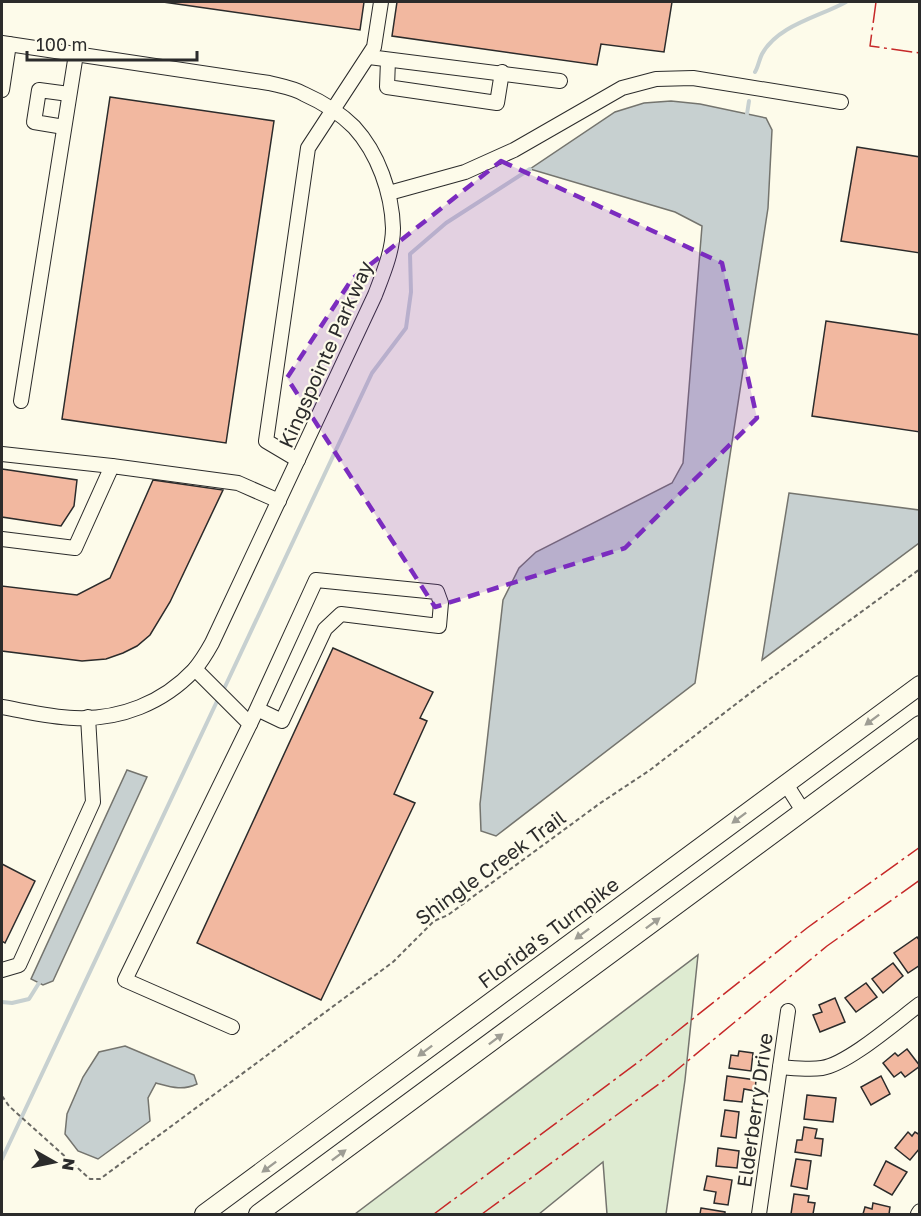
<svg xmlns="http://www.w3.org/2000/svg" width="921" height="1216" font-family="'Golos Text',sans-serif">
	<rect width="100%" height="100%" fill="#fdfbea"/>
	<!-- green -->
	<path fill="#deebd1" stroke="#74746e" stroke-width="1.5" d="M698,955l-13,125 -19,134h-59l-4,-52 -64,52h-184z"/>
	<!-- water -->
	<g fill="#c7d0d0" stroke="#74746e" stroke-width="1.5">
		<path d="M671,101l29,3 66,14 6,12 -4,78 -73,475 -199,153 -15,-5 -1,-27 23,-204 16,-32 17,-16 136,-69 11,-20 19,-237 -27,-14 -145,-43 85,-57 29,-9z"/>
		<path d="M789,493l130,17v33l-157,117z"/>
		<path d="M127,770l20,7 -94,204 -10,4 -12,-6z"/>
		<path d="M125,1046l69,29 3,9c-15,7 -26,3 -41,-1l-8,15 2,23 -52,38 -20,-8 -13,-17 2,-20 16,-37 16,-25z"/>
	</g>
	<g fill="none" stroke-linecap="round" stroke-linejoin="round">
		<!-- stream -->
		<g stroke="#c7d0d0" stroke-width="4">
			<path d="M755,72c3,-5 4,-12 7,-18 16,-29 57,-37 84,-52"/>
			<path d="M747,114l2,-13"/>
			<path d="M223,691l149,-318 34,-45 5,-36 -1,-38 36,-31 84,-54"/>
			<path d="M2,1002l10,1 17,-4 10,-16"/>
			<path d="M2,1159l217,-462"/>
		</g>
	</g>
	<!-- building -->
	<g fill="#f2b8a0" stroke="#2b2b2b" stroke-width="1.5">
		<path d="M163,2h201l-4,28z"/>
		<path d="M397,2h275l-8,50 -63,-8 -4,21 -205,-29z"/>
		<path d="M110,97l164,24 -48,322 -164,-24z"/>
		<path d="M857,147l63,10v96l-79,-12z"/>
		<path d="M826,321l94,14v97l-108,-16z"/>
		<path d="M2,469l75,11 -3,26 -13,20 -59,-9z"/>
		<path d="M153,480l70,10 -53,112 -20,33 -13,11 -14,7 -17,6 -24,2 -80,-10v-65l75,9 33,-17z"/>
		<path d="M333,648l100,44 -13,26 7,3 -33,73 21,9 -94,197 -124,-57z"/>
		<path d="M2,864l33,17 -30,62 -3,-2z"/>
		<path d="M917,937l3,4v24l-12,8 -14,-20z"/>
		<path d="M893,963l10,13 -20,17 -11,-14z"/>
		<path d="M866,983l11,14 -21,15 -11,-14z"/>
		<path d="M835,998l10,24 -25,10 -7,-17 9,-3 -3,-7z"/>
		<path d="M907,1049l13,17 -15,11 -4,-5 -7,5 -11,-14 12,-10 3,3z"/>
		<path d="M739,1051l14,2 -2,18 -22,-3 2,-13 7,1z"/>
		<path d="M727,1076l29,4 -1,11 -11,-2 -2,13 -18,-2z"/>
		<path d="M881,1076l9,18 -19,11 -10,-18z"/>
		<path d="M807,1095l29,3 -3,24 -29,-3z"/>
		<path d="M725,1110l14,2 -3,26 -15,-2z"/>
		<path d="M804,1127l13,2 -2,9 8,1 -2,17 -26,-4 2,-12h5z"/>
		<path d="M908,1132l4,4 3,-4 5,3v13l-10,12 -15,-12z"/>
		<path d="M718,1148l21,3 -2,17 -21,-2z"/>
		<path d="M796,1159l15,2 -4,28 -16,-3z"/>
		<path d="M886,1161l21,11 -15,23 -18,-10z"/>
		<path d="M707,1176l25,4 -4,25 -14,-2 2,-11 -12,-2z"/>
		<path d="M794,1194l15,2 -1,6 7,1 -2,11h-22z"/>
		<path d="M873,1203l17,4 -1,7h-26l2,-7 7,2z"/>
		<path d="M701,1208l24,4v2h-25z"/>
	</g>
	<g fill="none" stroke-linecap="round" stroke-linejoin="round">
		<defs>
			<g id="minor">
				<path d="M2,43l267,40c12,3 25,5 35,11 18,8 36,19 50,33 24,26 38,66 39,101 0,23 -10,46 -18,67l-163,348c-5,9 -11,19 -18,27 -31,33 -74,50 -120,48 -24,-1 -49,-7 -72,-11"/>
				<path d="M369,57l191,24"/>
				<path d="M388,60l-1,27 110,16 5,-31"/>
				<path d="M2,90l7,-46"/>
				<path d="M64,127l-30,-5 5,-32 30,4"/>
				<path d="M389,193l76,-21 49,-22 108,-62 34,-9 37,-1 148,24"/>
				<path d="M21,401l55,-347"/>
				<path d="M2,454l110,12"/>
				<path d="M298,460l-32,-19 42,-293 66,-101 7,-45"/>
				<path d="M2,539l73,9 37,-82 126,17 41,18"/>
				<path d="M195,669l55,55 -125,256 107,47"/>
				<path d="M250,724l7,-15 59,-129 121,12 4,11 -2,23 -98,-12 -16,15 -43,92 -25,-12"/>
				<path d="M786,784l17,27"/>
				<path d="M2,970l17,-5 74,-163 -5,-85"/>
				<path d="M780,1067c14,1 29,3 42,1 26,-4 75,-47 98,-64"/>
				<path d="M759,1214l29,-203"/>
				<path d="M918,1214l2,-3"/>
			</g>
			<g id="highway">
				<path d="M204,1214l716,-529"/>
				<path d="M258,1214l662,-489"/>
			</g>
		</defs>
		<!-- minor casing -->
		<use href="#minor" stroke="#2b2b2b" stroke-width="16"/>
		<!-- highway casing -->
		<use href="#highway" stroke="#2b2b2b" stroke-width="20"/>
		<!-- path -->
		<path stroke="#6a6964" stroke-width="2" stroke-dasharray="4.5 3" stroke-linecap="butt" d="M2,1096l7,10 81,73h10l293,-217 41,-41 14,-6 151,-111 51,-34 99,-76 171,-125"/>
		<!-- minor -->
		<use href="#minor" stroke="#fdfbea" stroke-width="14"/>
		<!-- highway -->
		<use href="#highway" stroke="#fdfbea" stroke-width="18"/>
		<!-- power -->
		<g stroke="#c62828" stroke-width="1.5" stroke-dasharray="21 4.5 3 4.5" stroke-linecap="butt">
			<path d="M876,2l-6,44 50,7"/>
			<path d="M434,1214l207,-154 166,-132 113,-81"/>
			<path d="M482,1214l185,-136 160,-132 93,-66"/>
		</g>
	</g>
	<!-- one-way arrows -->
	<defs><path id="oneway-solid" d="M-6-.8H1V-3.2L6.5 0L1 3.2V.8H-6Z" transform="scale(1.5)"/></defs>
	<g fill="#9e9d94">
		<use href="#oneway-solid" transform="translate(872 720) rotate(143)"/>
		<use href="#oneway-solid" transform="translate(739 818) rotate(143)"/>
		<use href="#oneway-solid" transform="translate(653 923) rotate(-37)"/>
		<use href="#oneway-solid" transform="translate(582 934) rotate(143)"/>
		<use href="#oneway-solid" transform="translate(496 1039) rotate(-37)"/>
		<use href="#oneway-solid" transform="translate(425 1051) rotate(143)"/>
		<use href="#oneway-solid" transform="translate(339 1155) rotate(-37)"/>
		<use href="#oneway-solid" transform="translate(269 1167) rotate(143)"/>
	</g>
	<!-- marked area -->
	<path fill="#7b2cbf" fill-opacity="0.2" stroke="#7b2cbf" stroke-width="4.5" stroke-dasharray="12 8" stroke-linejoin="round" d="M501,161l221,102 35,155 -132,130 -190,59 -148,-229 65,-99z"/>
	<g text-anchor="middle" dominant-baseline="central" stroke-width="4.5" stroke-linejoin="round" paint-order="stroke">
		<!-- street labels -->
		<g font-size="20" fill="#2b2b2b" stroke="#fdfbea">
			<text transform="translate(325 354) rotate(-66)">Kingspointe Parkway</text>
			<text transform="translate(490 867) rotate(-36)">Shingle Creek Trail</text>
			<text transform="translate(548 932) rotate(-37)">Florida's Turnpike</text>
			<text transform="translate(754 1110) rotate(-82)">Elderberry Drive</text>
		</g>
	</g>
	<!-- border -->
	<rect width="921" height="1216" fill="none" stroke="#2b2b2b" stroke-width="6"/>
	<!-- north arrow -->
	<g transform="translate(54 1162) rotate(99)" stroke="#fdfbea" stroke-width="4.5" paint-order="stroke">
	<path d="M0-4.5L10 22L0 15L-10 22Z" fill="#2b2b2b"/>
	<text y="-9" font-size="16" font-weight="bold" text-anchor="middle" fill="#2b2b2b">N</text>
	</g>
	<!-- scale -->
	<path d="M27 51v9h170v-9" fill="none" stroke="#2b2b2b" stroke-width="3"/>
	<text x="36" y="51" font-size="18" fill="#2b2b2b" stroke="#fdfbea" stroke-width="4.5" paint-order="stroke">100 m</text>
</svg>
